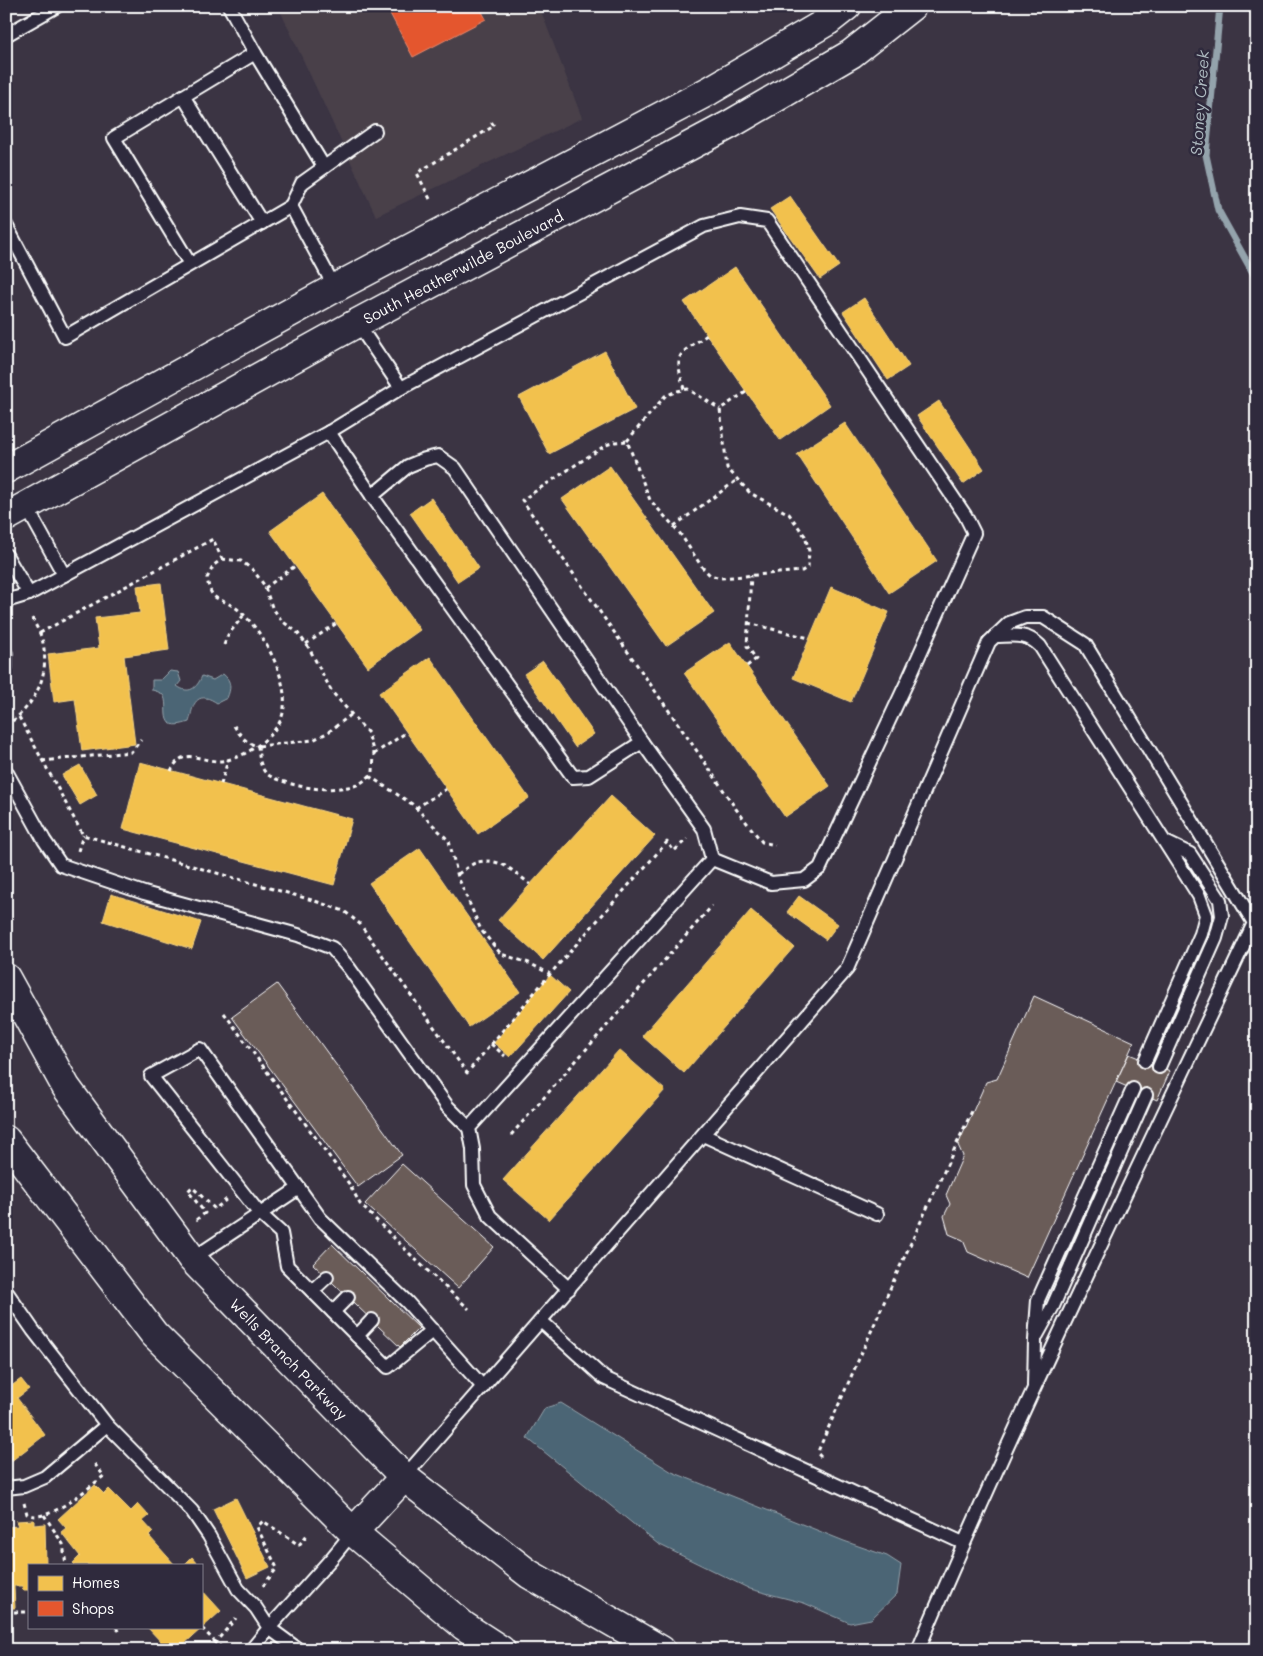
<svg xmlns="http://www.w3.org/2000/svg" width="1263" height="1656" font-family="Mali,sans-serif">
	<rect width="100%" height="100%" fill="#3b3443"/>
	<filter id="ink" filterUnits="userSpaceOnUse"><feTurbulence type="fractalNoise" baseFrequency=".02" numOctaves="2"/><feDisplacementMap in="SourceGraphic" scale="10" xChannelSelector="R" yChannelSelector="G"/><feConvolveMatrix kernelMatrix="1 2 1 2 8 2 1 2 1" color-interpolation-filters="sRGB"/></filter>
	<g filter="url(#ink)">
		<!-- built -->
		<path fill="#49404a" d="M278,6h261l43,112 -206,98z"/>
		<!-- water -->
		<g fill="#4c6574" stroke="#94a3ac">
			<path d="M170,671l8,1 3,9 -4,5c12,9 20,2 25,-10l11,4 10,-6c9,7 8,15 4,24l-10,5c-3,-2 -8,-5 -11,-5 -14,-2 -14,16 -17,24 -34,12 -18,-17 -26,-27 -3,-3 -7,-4 -11,-5v-10h9z"/>
			<path d="M561,1403l111,69 172,69 43,15 14,9 -4,29 -26,25 -21,4 -46,-20 -54,-14 -92,-45 -131,-106 18,-30z"/>
		</g>
		<!-- homes -->
		<g fill="#f2c14e" stroke="#f6d483">
			<path d="M790,196l49,70 -19,13 -50,-70z"/>
			<path d="M735,267l95,138 -50,35 -96,-138z"/>
			<path d="M864,298l45,68 -21,14 -45,-68z"/>
			<path d="M605,351l30,58 -86,45 -30,-57z"/>
			<path d="M939,401l45,68 -21,15 -46,-68z"/>
			<path d="M845,423l92,138 -48,32 -92,-139z"/>
			<path d="M610,466l104,147 -48,33 -104,-147z"/>
			<path d="M322,494l98,136 -52,37 -98,-136z"/>
			<path d="M431,498l48,70 -21,14 -48,-69z"/>
			<path d="M161,583l8,67 -45,6 11,88 -53,7 -7,-52 -21,3 -6,-48 51,-6 -4,-30 45,-5 -3,-27z"/>
			<path d="M831,587l58,25 -38,90 -58,-24z"/>
			<path d="M730,642l100,144 -45,31 -101,-144z"/>
			<path d="M430,657l99,141 -51,36 -99,-141z"/>
			<path d="M543,661l51,73 -19,13 -51,-73z"/>
			<path d="M140,762l212,57 -18,66 -211,-56z"/>
			<path d="M80,765l17,30 -17,10 -18,-30z"/>
			<path d="M611,796l44,40 -112,124 -45,-40z"/>
			<path d="M420,848l100,144 -51,35 -100,-144z"/>
			<path d="M111,894l90,28 -9,27 -89,-28z"/>
			<path d="M799,896l39,28 -12,16 -39,-28z"/>
			<path d="M751,910l43,37 -110,126 -42,-37z"/>
			<path d="M550,975l19,17 -59,65 -16,-14z"/>
			<path d="M619,1050l46,40 -116,130 -46,-40z"/>
			<path d="M21,1379l8,10 -12,9 28,37 -39,30v-75z"/>
			<path d="M95,1485l9,9 5,-5 22,22 7,-7 11,12 -6,5 10,11 -4,4 26,29h-100l-2,-2 7,-7 -19,-24 5,-4 -8,-9z"/>
			<path d="M236,1498l34,69 -23,11 -34,-69z"/>
			<path d="M6,1504l1,23 11,-1 -2,-5 18,-1v5l11,-1 1,41h-17v25h-6l-1,-4h-8l1,22h-9z"/>
			<path d="M192,1557l7,8h-15z"/>
			<path d="M201,1589l20,22 -38,34 -6,5h-6l-7,-8 -1,2 -16,-17h54z"/>
		</g>
		<!-- shops -->
		<path fill="#e4572e" stroke="#ec896d" d="M386,6h93l7,13 -73,38z"/>
		<g fill="none" stroke-linecap="round" stroke-linejoin="round">
			<!-- stream -->
			<path stroke="#94a3ac" stroke-width="7" d="M1220,6l-14,149 12,55 39,70"/>
		</g>
		<!-- building -->
		<g fill="#6b5b59" stroke="#fff">
			<path d="M277,984l125,171 -44,32 -126,-170z"/>
			<path d="M1034,996l100,46 -107,236 -59,-26 -5,-12 -14,-6 -5,-18 6,-12 -4,-9 17,-39 -5,-11 28,-63 11,-3z"/>
			<path d="M1129,1054l41,17 -13,29 -41,-18z"/>
			<path d="M402,1164l92,83 -36,41 -93,-84z"/>
			<path d="M332,1244l87,84 -19,19 -87,-83z"/>
		</g>
		<g fill="none" stroke-linecap="round" stroke-linejoin="round">
			<defs>
				<g id="service">
					<path d="M6,35l51,-29"/>
					<path d="M255,53l69,114"/>
					<path d="M183,96l79,127"/>
					<path d="M6,225l59,112 226,-131"/>
					<path d="M190,264l-76,-126 141,-85 -26,-47"/>
					<path d="M335,288l-44,-82 11,-23 73,-52"/>
					<path d="M357,323l44,65"/>
					<path d="M329,432l43,64 201,281 16,-1 53,-34 62,87 8,30"/>
					<path d="M372,496l36,-30 17,-7 13,-3 17,12 187,274"/>
					<path d="M26,506l38,69"/>
					<path d="M6,555l23,39"/>
					<path d="M6,601l23,-7 300,-162 72,-44 303,-162 36,-9 27,4 198,294 9,18 -66,147 -88,188 -16,12 -33,3 -59,-24 -243,269 4,21 1,36 16,31 79,73"/>
					<path d="M995,636c17,0 31,-4 45,10l159,250 7,19 -5,19 -56,127"/>
					<path d="M6,654v13"/>
					<path d="M6,771l38,69 17,25 83,28 154,42 34,13 17,20 98,138 22,22"/>
					<path d="M1159,1067l57,-129 6,-22 -2,-16 -30,-46 -25,-12"/>
					<path d="M703,1135l174,79"/>
					<path d="M192,1259l107,-71"/>
					<path d="M6,1291l27,39 74,95 85,86 17,25 29,53 18,19 13,20 -18,22"/>
					<path d="M312,1291l15,-14"/>
					<path d="M333,1312l15,-15"/>
					<path d="M541,1321l63,57 359,165"/>
					<path d="M433,1330l-45,37 -101,-101 -6,-33 -22,-20 -108,-137 49,-27 120,169 87,84 76,85"/>
					<path d="M1037,1335l16,-29 93,-211"/>
					<path d="M357,1336l15,-16"/>
					<path d="M1034,1386l1,-46 3,-40 95,-211"/>
					<path d="M404,1477l443,-508 142,-327 20,-19 16,-6h18l42,27 169,279c-114,241 -232,481 -336,727"/>
					<path d="M6,1488l18,-2 21,-9 62,-52"/>
					<path d="M299,1650l-30,-22 62,-69 22,-27"/>
				</g>
				<g id="secondary">
					<path d="M6,469l329,-181 374,-197 119,-70 19,-15"/>
					<path d="M6,517l351,-194 372,-198 122,-71 61,-48"/>
					<path d="M6,978l60,109 126,172 212,218 125,97 132,76"/>
					<path d="M6,1140l148,194 199,198 111,94 37,24"/>
					<path d="M353,1532l51,-55"/>
				</g>
			</defs>
			<!-- service casing -->
			<use href="#service" stroke="#fff" stroke-width="16"/>
			<!-- secondary casing -->
			<use href="#secondary" stroke="#fff" stroke-width="31"/>
			<!-- path -->
			<g stroke="#fff" stroke-width="3" stroke-dasharray="4 4" stroke-linecap="butt">
				<path d="M430,199l-13,-26 77,-47 -4,-6"/>
				<path d="M684,389c-10,-37 -7,-33 23,-54"/>
				<path d="M746,392l-26,17 7,59 23,25 39,21 16,22 4,15 -1,16 -6,4 -81,7 -11,-3 -8,-8 -23,-35 -29,-32 -23,-59 -12,1 -9,3 -84,55 184,264 30,45 26,33 13,3"/>
				<path d="M627,441l38,-45 12,-5 11,-2 32,20"/>
				<path d="M674,526l63,-46"/>
				<path d="M222,559l19,2 12,9 11,15 8,22 10,14 15,11 12,16 23,44 36,41 6,21 -1,18c-5,6 -12,12 -19,14 -8,2 -34,4 -42,2 -11,-1 -41,-8 -47,-16 -6,-8 -6,-17 -7,-26 -12,-2 -19,-12 -25,-22"/>
				<path d="M265,588l30,-22"/>
				<path d="M748,623l61,15"/>
				<path d="M40,633l173,-94 9,20 -8,6 -7,13c4,25 11,18 29,30 26,19 59,79 45,111 -8,20 -42,43 -64,42 -20,-1 -34,-14 -46,10"/>
				<path d="M306,644l31,-21"/>
				<path d="M224,645l4,-10 15,-19"/>
				<path d="M747,666l9,-7 -9,-13 4,-71"/>
				<path d="M19,717l64,118 229,65 32,11 16,13 107,149 83,-99"/>
				<path d="M6,726c28,-20 44,-48 37,-83 -2,-9 -7,-17 -11,-25"/>
				<path d="M259,746l54,-6 14,-7 25,-19"/>
				<path d="M374,754l33,-22"/>
				<path d="M42,761l89,-9 10,-12"/>
				<path d="M369,776l43,28 37,37 9,36 23,53 20,24 28,9 21,11 117,-132 7,9 13,-12"/>
				<path d="M221,784l7,-24"/>
				<path d="M416,808l30,-19"/>
				<path d="M78,851l5,-16"/>
				<path d="M458,874c6,-4 13,-10 20,-12 22,-5 36,10 52,22"/>
				<path d="M224,1013l94,128 32,44 10,19 55,55 54,50"/>
				<path d="M491,1044l14,12"/>
				<path d="M511,1135l201,-229"/>
				<path d="M196,1220l9,-7 -17,-22 4,-4 23,22 12,-10"/>
				<path d="M821,1457l-3,-3 1,-5 78,-176 75,-162"/>
				<path d="M24,1503l3,11c21,11 60,-26 77,-38l-11,-14"/>
				<path d="M44,1515l19,29 3,21"/>
				<path d="M263,1586l14,-18 -20,-41 6,-6 36,24 8,-10"/>
				<path d="M6,1612h23"/>
				<path d="M116,1627l2,3 2,-3"/>
				<path d="M202,1628l13,14 10,8"/>
				<path d="M209,1650l27,-32"/>
			</g>
			<!-- service -->
			<use href="#service" stroke="#2f2a3d" stroke-width="12"/>
			<!-- secondary -->
			<use href="#secondary" stroke="#2f2a3d" stroke-width="28"/>
		</g>
	</g>
	<g text-anchor="middle" dominant-baseline="central" stroke-width="5" stroke-linejoin="round" paint-order="stroke">
		<!-- street labels -->
		<g font-size="15" fill="#fff" stroke="#2f2a3d">
			<text transform="translate(463 267) rotate(-28)">South Heatherwilde Boulevard</text>
			<text transform="translate(289 1359) rotate(46)">Wells Branch Parkway</text>
		</g>
		<!-- water labels -->
		<g font-size="16" font-style="italic" fill="#aebac0" stroke="#2f2a3d">
			<text transform="translate(1199 103) rotate(-86)">Stoney Creek</text>
		</g>
	</g>
	<!-- margin -->
	<rect width="1263" height="1656" fill="none" stroke="#2f2a3d" stroke-width="25"/>
	<rect x="12" y="12" width="1238" height="1631" fill="none" stroke="#fff" stroke-width="2" filter="url(#ink)"/>
	<!-- legend -->
	<rect x="28" y="1564" width="175" height="65" fill="#2f2a3d" stroke="#827f8b"/>
	<rect x="38" y="1576" width="25" height="15" fill="#f2c14e" stroke="#827f8b"/>
	<text x="72" y="1588" font-size="15" fill="#ffffff">Homes</text>
	<rect x="38" y="1601" width="25" height="15" fill="#e4572e" stroke="#827f8b"/>
	<text x="72" y="1614" font-size="15" fill="#ffffff">Shops</text>
</svg>
